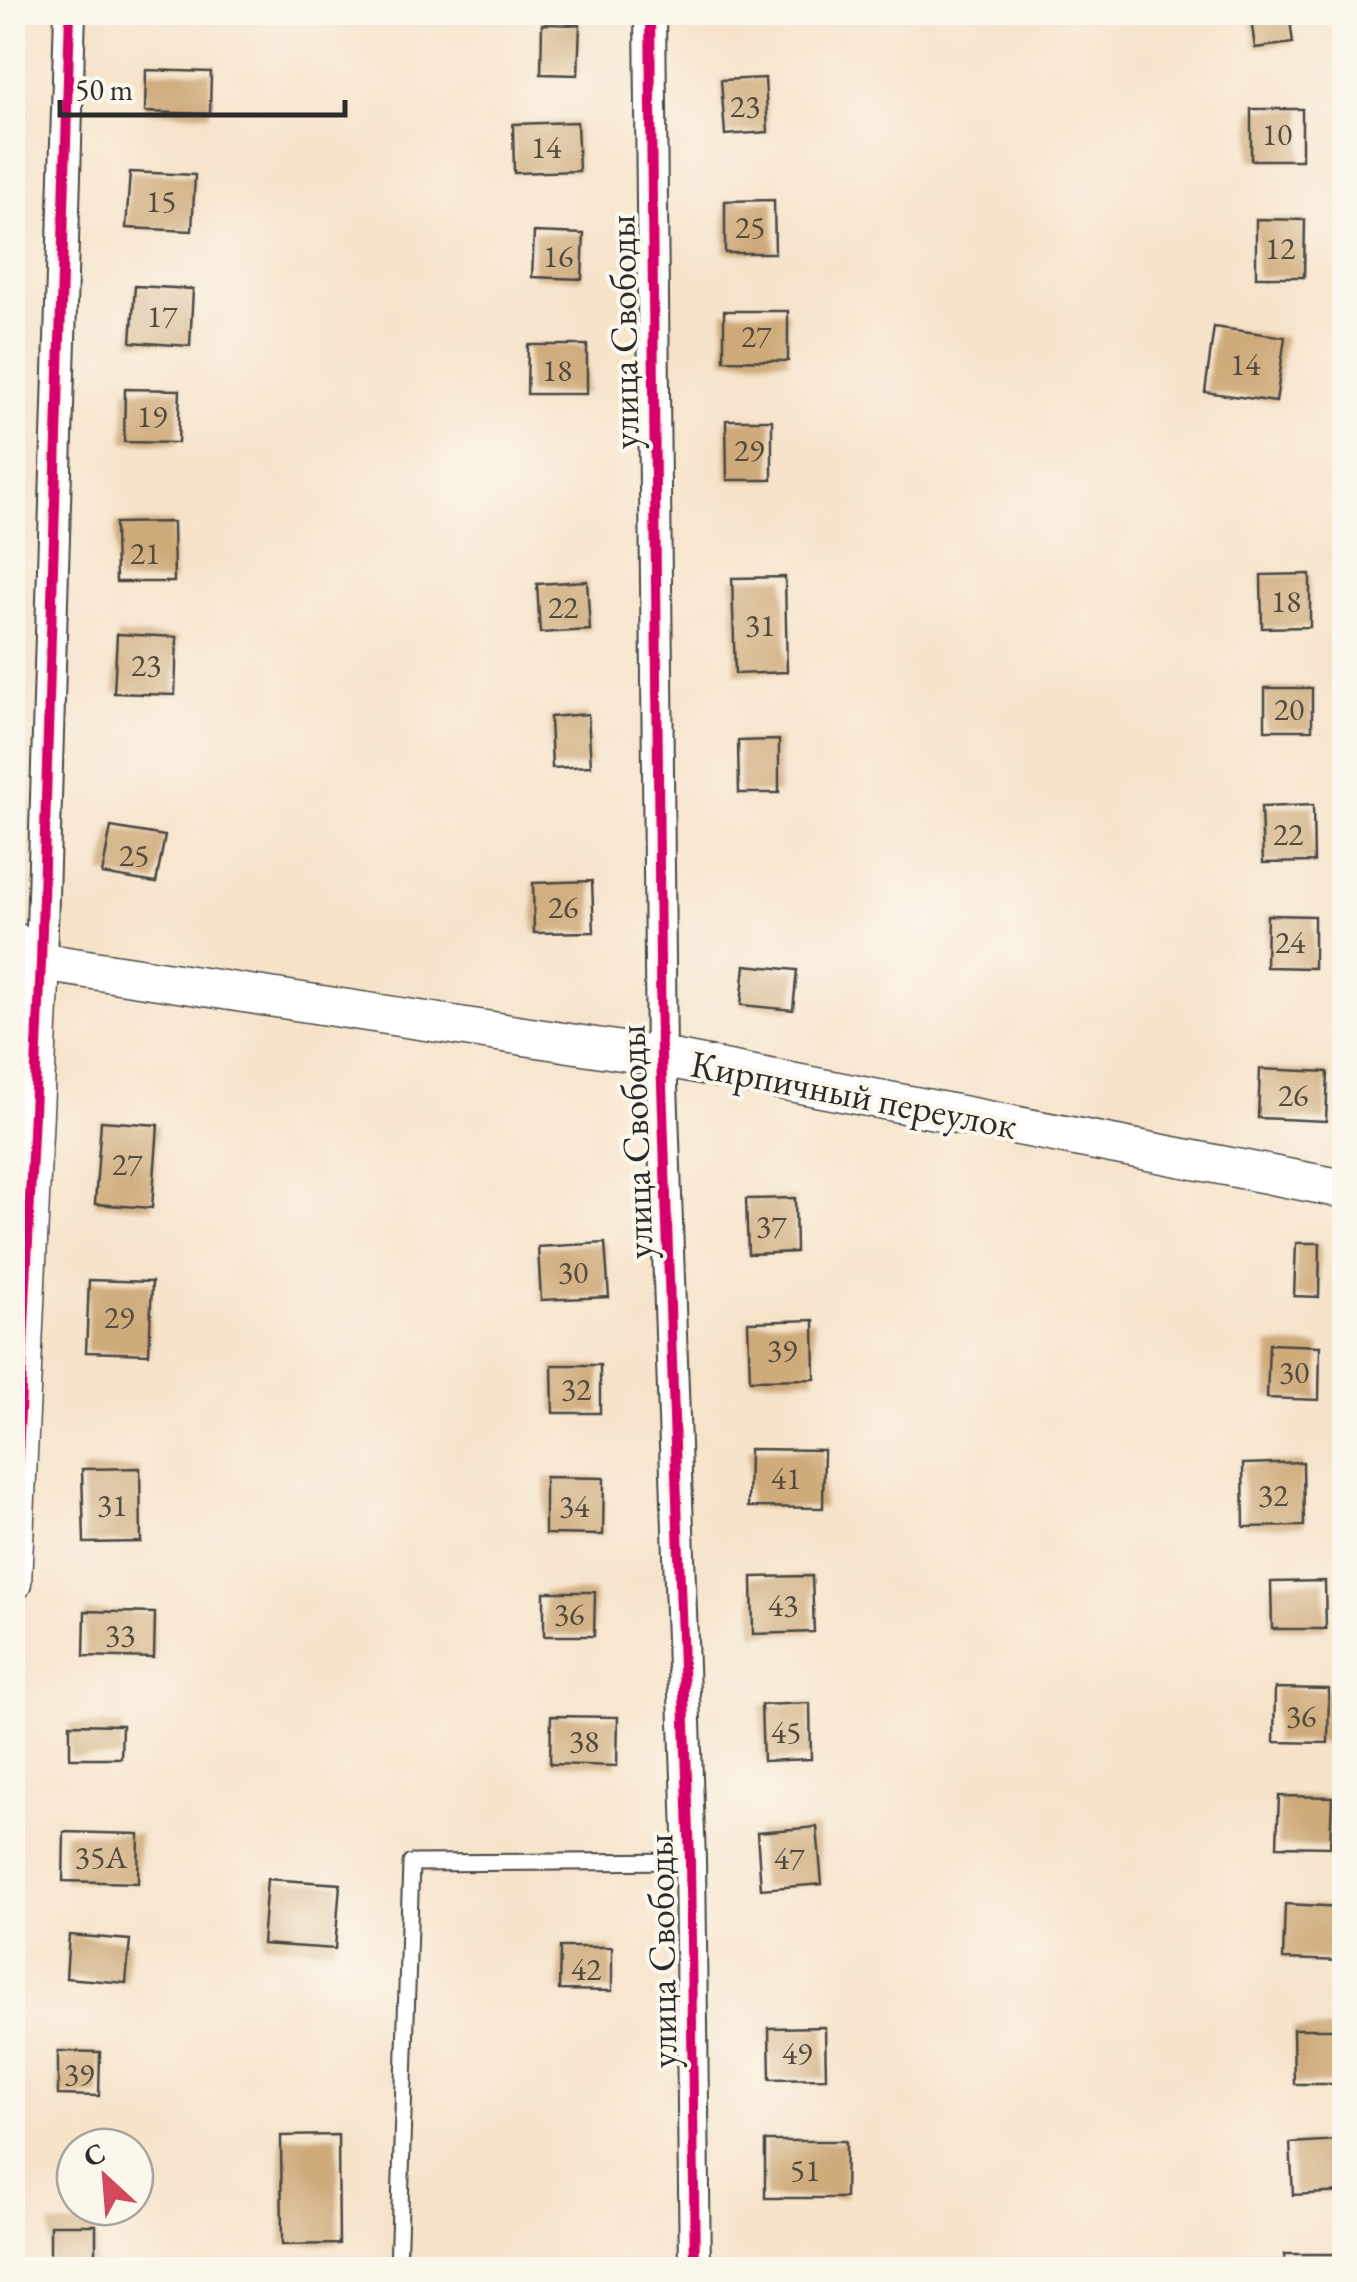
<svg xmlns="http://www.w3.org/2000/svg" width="1357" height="2282" font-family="'EB Garamond',serif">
	<rect width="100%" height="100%" fill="#fbf7ec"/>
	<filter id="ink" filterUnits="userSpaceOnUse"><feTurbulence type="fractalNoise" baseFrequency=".01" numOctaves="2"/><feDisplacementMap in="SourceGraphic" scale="20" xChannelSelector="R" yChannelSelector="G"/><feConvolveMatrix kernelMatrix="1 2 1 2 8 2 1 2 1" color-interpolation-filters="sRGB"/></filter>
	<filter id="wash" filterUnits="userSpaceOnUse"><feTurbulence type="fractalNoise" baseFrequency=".0048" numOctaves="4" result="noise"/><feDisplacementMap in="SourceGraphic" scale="40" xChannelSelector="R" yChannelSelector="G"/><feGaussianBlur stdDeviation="2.25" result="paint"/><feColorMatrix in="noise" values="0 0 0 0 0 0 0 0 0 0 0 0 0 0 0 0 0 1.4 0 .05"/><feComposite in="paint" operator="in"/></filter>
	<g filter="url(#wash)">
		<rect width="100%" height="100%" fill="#f6e3ca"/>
		<g id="blocks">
			<!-- building -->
			<g fill="#cfab7c">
				<path d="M1250,12h39l4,31 -38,5z"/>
				<path d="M542,24l38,1 -2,50 -37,-1z"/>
				<path d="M146,70l65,2 -1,42 -65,-2z"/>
				<path d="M765,78l3,54 -43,3 -4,-55z"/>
				<rect x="1251" y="109" width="51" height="51"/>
				<path d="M577,122l2,49 -65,2 -1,-49z"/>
				<path d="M130,172l65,3 -3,56 -66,-3z"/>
				<path d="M774,200l1,53h-50v-52z"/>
				<path d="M1256,219l49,1 -1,57h-48z"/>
				<path d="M534,232l50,2 -2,45 -50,-2z"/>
				<path d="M135,286l58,3 -3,57 -59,-4z"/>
				<path d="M724,311h64v50l-64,-1z"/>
				<path d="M1214,327l71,10 -9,65 -71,-10z"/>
				<path d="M528,345h59v49h-60z"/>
				<path d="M125,389l55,1 -2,53 -54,-1z"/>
				<path d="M726,420h46v60h-45z"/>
				<path d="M173,522l1,60h-58l-1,-59z"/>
				<path d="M1310,574v53l-48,1 -1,-53z"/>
				<path d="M785,577l2,95 -52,2 -3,-96z"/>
				<path d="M587,581l3,49 -50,3 -3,-49z"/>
				<path d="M117,634l60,3 -2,58 -61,-2z"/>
				<rect x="1265" y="688" width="47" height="42"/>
				<path d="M588,714l3,52 -39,2 -2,-51z"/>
				<path d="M779,740v53h-40l-1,-52z"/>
				<path d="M1313,805l1,57 -51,1 -2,-56z"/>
				<path d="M111,827l54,9 -9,47 -54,-9z"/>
				<path d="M592,881l2,51 -60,1 -1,-50z"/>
				<path d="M1267,915l47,1v52l-48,-1z"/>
				<path d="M745,965l52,5 -4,40 -52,-5z"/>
				<path d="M1260,1069l68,3 -2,49 -68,-3z"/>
				<path d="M101,1121l57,4 -6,83 -57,-4z"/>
				<path d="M795,1198l1,54 -48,2 -2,-55z"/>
				<path d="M605,1243l4,54 -68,3 -3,-53z"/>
				<path d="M1296,1243h24l-1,54 -25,-1z"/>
				<path d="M89,1280l63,2 -3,72 -63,-2z"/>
				<path d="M814,1320l1,59 -65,1 -2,-58z"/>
				<path d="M1269,1344l51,2 -1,54 -52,-2z"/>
				<path d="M552,1365h48v48h-47z"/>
				<path d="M749,1449l75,1 -1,58 -75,-1z"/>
				<path d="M1303,1462l1,64 -60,1 -1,-63z"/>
				<path d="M140,1468l1,74 -57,1 -2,-74z"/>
				<path d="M545,1477l59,1 -1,57 -58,-1z"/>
				<path d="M812,1576l2,56 -61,2 -1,-57z"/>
				<path d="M1325,1581l1,48h-54l-1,-47z"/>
				<path d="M544,1592h51l-1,44h-50z"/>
				<path d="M85,1611l70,2 -1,45 -70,-2z"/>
				<path d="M1275,1688l54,1 -1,54 -54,-1z"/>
				<path d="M810,1703l1,56 -48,2 -2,-56z"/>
				<path d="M551,1716l67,1 -1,49 -67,-2z"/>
				<path d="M70,1724l52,1 -1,33h-51z"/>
				<path d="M1279,1796l53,1 -2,50 -53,-1z"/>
				<path d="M817,1827l5,57 -61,5 -4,-57z"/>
				<path d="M64,1832l75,2 -1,49 -75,-2z"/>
				<path d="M267,1879l73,5 -5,65 -73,-5z"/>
				<path d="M1285,1904l59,3v54l-61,-2z"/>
				<path d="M69,1935l61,5 -4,43 -60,-5z"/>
				<path d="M560,1947h52v44l-53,-1z"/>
				<path d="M825,2027l1,51 -56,1 -1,-51z"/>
				<path d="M1293,2029h46v55h-45z"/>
				<path d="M58,2051l42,1 -1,44 -41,-1z"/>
				<path d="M338,2135l1,109 -57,1 -1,-109z"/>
				<path d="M1339,2140l3,52 -49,3 -3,-52z"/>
				<path d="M765,2141h81l-1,57h-80z"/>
				<rect x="50" y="2225" width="46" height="45"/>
				<rect x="1285" y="2254" width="54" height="16"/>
			</g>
		</g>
	</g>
	<g filter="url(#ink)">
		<use href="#blocks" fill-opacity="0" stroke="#494743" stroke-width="2.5"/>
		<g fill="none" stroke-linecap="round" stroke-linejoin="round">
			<defs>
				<path id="service" d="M398,2270l13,-407 279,-2"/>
				<g id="minor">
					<path d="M650,12l11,1045 29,804 5,409"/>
					<path d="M41,962l29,-950"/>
				</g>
				<g id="tertiary">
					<path d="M12,940l29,22 620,95 683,132"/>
					<path d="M12,1583l29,-621"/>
				</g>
			</defs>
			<!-- service casing -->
			<use href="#service" stroke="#494743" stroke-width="19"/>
			<!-- minor casing -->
			<use href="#minor" stroke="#494743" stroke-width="34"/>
			<!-- tertiary casing -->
			<use href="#tertiary" stroke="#494743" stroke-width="41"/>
			<!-- service -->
			<use href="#service" stroke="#fff" stroke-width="15"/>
			<!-- minor -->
			<use href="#minor" stroke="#fff" stroke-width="30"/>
			<!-- tertiary -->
			<use href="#tertiary" stroke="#fff" stroke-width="38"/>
			<defs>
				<g id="cycleway">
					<path d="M650,12l11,1045 29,804 5,409"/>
					<path d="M12,1583l29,-621 29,-950"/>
				</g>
			</defs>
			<!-- cycleway casing -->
			<use href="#cycleway" stroke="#fbf7ec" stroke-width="16"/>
			<!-- cycleway -->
			<use href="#cycleway" stroke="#d6006c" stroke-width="10"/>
		</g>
	</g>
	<g text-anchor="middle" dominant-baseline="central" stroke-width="8" stroke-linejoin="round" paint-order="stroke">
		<!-- number labels -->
		<g font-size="32" fill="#544b3f">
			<text x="745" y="106">23</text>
			<text x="1277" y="134">10</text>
			<text x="546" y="147">14</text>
			<text x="161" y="201">15</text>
			<text x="750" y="227">25</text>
			<text x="1280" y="248">12</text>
			<text x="558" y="256">16</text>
			<text x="162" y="316">17</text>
			<text x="756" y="336">27</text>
			<text x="1245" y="364">14</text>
			<text x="557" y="370">18</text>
			<text x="152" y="416">19</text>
			<text x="749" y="450">29</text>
			<text x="145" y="553">21</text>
			<text x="1286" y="601">18</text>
			<text x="563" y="607">22</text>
			<text x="760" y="625">31</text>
			<text x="146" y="665">23</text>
			<text x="1289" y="709">20</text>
			<text x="1288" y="834">22</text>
			<text x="134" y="855">25</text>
			<text x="563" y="907">26</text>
			<text x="1290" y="942">24</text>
			<text x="1293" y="1095">26</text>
			<text x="127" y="1164">27</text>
			<text x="771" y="1226">37</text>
			<text x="573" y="1272">30</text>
			<text x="119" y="1317">29</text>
			<text x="782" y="1350">39</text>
			<text x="1294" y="1372">30</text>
			<text x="576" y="1389">32</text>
			<text x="786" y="1478">41</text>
			<text x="1273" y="1495">32</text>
			<text x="112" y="1505">31</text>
			<text x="574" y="1506">34</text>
			<text x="783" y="1605">43</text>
			<text x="569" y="1614">36</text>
			<text x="120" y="1635">33</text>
			<text x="1301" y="1716">36</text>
			<text x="786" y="1732">45</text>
			<text x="584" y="1741">38</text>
			<text x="101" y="1857">35А</text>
			<text x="789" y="1858">47</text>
			<text x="586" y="1969">42</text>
			<text x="797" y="2053">49</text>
			<text x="79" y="2074">39</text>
			<text x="805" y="2170">51</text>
		</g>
		<!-- street labels -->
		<g font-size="38" fill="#2b2b2b" stroke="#fbf7ec">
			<text transform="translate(623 332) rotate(-91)">улица Свободы</text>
			<text transform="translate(854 1094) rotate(11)">Кирпичный переулок</text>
			<text transform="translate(635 1142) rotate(-92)">улица Свободы</text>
			<text transform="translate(661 1951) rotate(-91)">улица Свободы</text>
		</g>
	</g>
	<!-- margin -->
	<rect width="1357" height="2282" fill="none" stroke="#fbf7ec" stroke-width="50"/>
	<!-- north arrow -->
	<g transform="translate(105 2177) rotate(334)"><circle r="48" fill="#fbf7ec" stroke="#a8a59f" stroke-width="2.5"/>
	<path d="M0-8L18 38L0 25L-18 38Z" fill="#d1495b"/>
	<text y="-15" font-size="28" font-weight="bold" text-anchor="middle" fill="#2b2b2b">С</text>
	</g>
	<!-- scale -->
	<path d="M60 100v15h285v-15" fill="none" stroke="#2b2b2b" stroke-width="5"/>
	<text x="75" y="100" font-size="30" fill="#2b2b2b" stroke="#fbf7ec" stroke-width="8" paint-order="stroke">50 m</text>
</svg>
